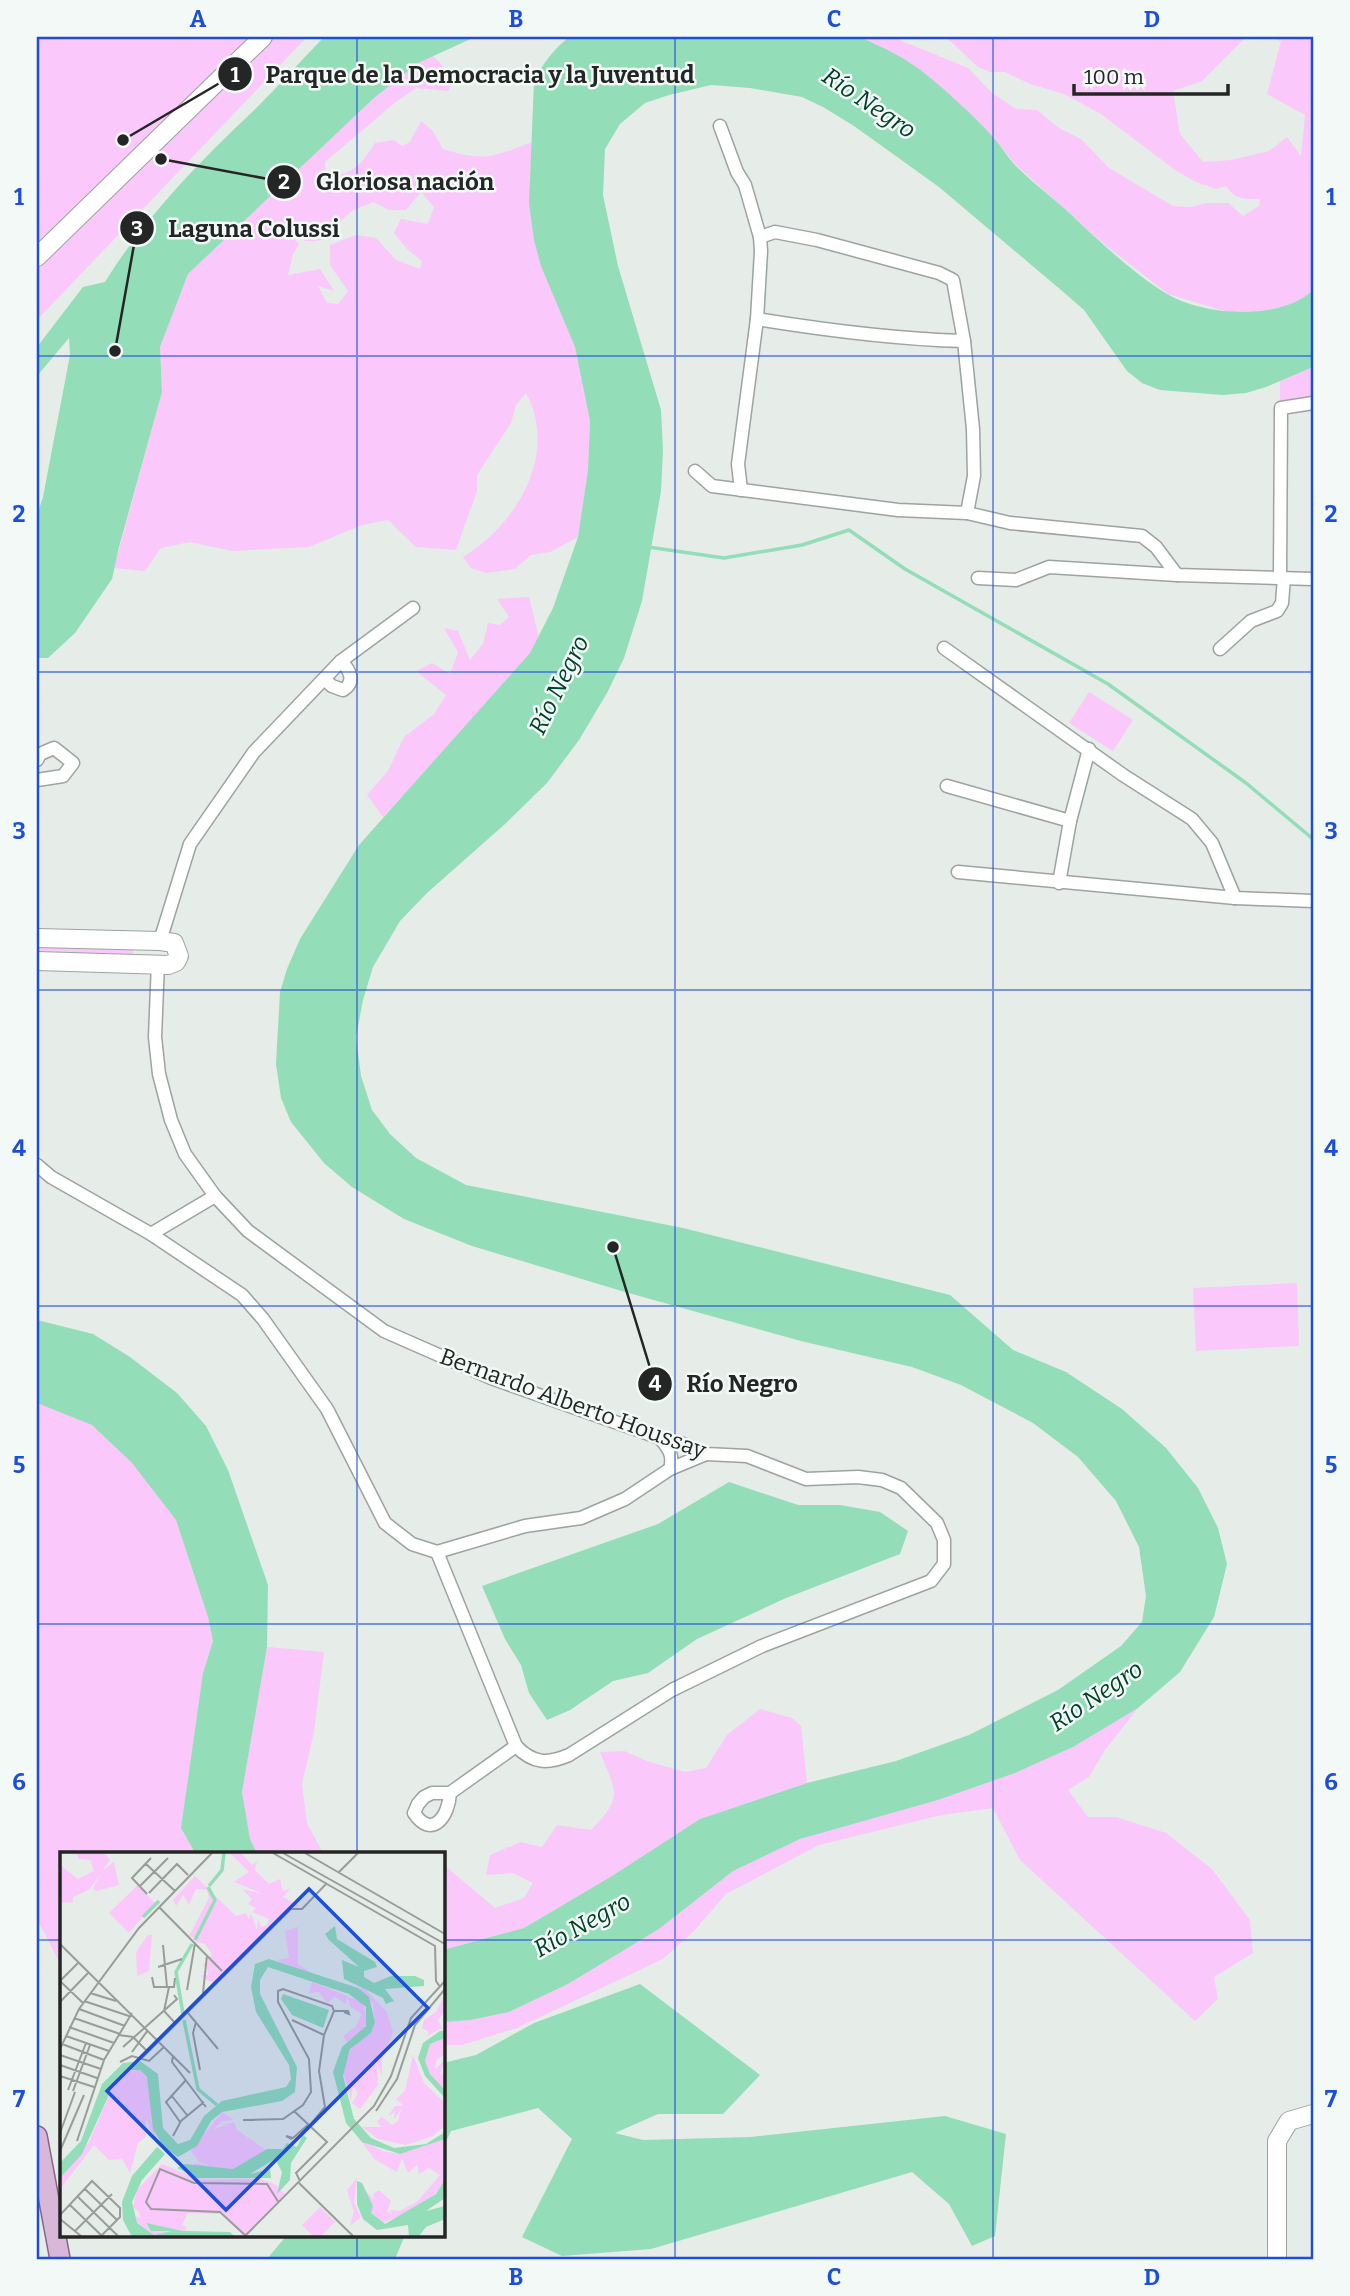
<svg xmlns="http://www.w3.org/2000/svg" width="1350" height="2296" font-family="Bitter,serif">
	<rect width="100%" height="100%" fill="#e6ece8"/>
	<!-- green -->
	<g fill="#fbc8fb" fill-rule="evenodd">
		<path d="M37,37h270l-270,283z"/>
		<path d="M859,37h33l76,31 23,24 25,17 21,1 22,18 22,11 28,29 64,38 18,1 15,-4h22l15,13 16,-10 1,-7c-15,0 -25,1 -34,-13l-10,3 -20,-7 -21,-12 -74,-56 -37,-20 -34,-10 -25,-12h-15l-12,-5 -32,-30h300l-44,44 -29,10 7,43 23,28 28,-2 38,-9 18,-14 14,19 4,-41 -38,-21 14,-53 -15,-4h47v253l-7,7 -22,10 -30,5h-26l-60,-18 -69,-54 -85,-77 -19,-24 -68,-64 -18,-13z"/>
		<path d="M433,56l22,22 -7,13 -32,-3 -19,13 -72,61 1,15c28,-3 34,-11 49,-34l19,-3 8,6 8,-4 11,-21 11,9 11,19c40,13 51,8 89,-7l-2,34 33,140 12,31 15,74 -2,49 -10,67 -28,15 -19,3 -16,14 -29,4 -15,-5 -8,-11c54,-33 96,-103 63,-164l-10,12 -5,18 -34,52v16l-21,59 -40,-3 -28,-27 -26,5 -53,22 -77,4 -42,-9 -29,6 -16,23 -31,-3 48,-176 -2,-45 28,-73 186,-176 44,-35zM421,192l13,15 -6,17 -27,-5 -7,14 13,16 15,12 -2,8 -24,-9 -20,-22 -20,-3 -26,10v20l18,26 -10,13 -11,-1 -9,-17 16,5 -14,-22 -32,6 5,-21 6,-10 -8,-9 1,-10 13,16c31,3 27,-16 46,-29 6,-4 15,-7 22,-10l16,8h17z"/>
		<path d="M1313,367v29l-33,7v-22z"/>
		<path d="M529,597l10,41 -9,15 -74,86 -73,78 -16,-22 21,-24 16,-34 30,-23 12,-19 -30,-24 16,-8 18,11 8,-22 -14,-24 14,3 12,29 13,-16 5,-21 12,2 9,-8 -12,-18z"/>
		<path d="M1089,692l44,28 -20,31 -44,-28z"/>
		<path d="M37,944l96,4v10l-96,-3z"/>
		<path d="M1297,1283l2,63 -103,5 -3,-63z"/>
		<path d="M37,1403l55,22 40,38 44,57 32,97 5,24 -10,32 -22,155 14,25h-134v112l-24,-46z"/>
		<path d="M267,1647l57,5 -10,80 -12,52 5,39 16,30h-66l-7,-14 -8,-47z"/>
		<path d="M1138,1708l-33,42 -16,27 -21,13 20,27h28l50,16 46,36 38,51 3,33 -39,24 4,22 -23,22 -175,-161 -27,-52 -51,7 -123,30 -93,49 -32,37 -31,28 -146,69 -55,17h-19v-23l28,-2 38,-8 59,-28 91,-55 74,-58 67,-32 138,-39 77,-27 58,-26z"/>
		<path d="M760,1709l32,9 9,8 6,57 -107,36 -88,57 -88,52 -81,22v-86l52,44 29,-10 9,-15 -20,-10 -27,2 4,-20 31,-13 21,5 15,-22 34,5c33,-33 25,-38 9,-78l24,-1 23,10 38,11 21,-4 21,-33z"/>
	</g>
	<!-- water -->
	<g fill="#93ddb8">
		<path d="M324,37h151l-57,26 -44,35 -186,176 -28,73 2,45 -43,155 -7,32 -37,54 -27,25h-11v-143l6,-18 27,-142 -1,-17 -32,38v-29l46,-60 22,-5c39,-63 90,-116 144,-167 26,-25 50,-52 75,-78z"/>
		<path d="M569,37h290c24,10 49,22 69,39 23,19 46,40 66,62 7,8 12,17 19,25 16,17 35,31 52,46 31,29 66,63 102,85 37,22 114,27 146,-4v77l-47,20 -20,6 -23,2 -63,-5 -18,-7 -15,-12 -43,-61 -23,-20 -122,-103 -85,-61 -31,-19 -21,-10 -52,-9 -39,-3 -42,10 -24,8 -25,21 -15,25 -2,46 15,71 43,144 2,41 -2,40 -19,110 -18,57 -17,35 -28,47 -32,43 -42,41 -78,69 -27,28 -27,46 -10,33 -7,37 5,39 11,34 18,24 26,24 50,27 217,43 267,67 63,55 53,22 56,37 44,39 32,40 20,40 9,36 -13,53 -34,55 -42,36 -65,39 -58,26 -77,27 -138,39 -67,32 -74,58 -91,55 -59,28 -38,8 -28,2v-72l81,-22 88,-52 88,-57 107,-36 89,-22 73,-26 89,-45 63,-44 21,-24 4,-26 -7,-49 -23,-46 -38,-44 -45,-34 -72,-38 -49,-18 -111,-26 -176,-49 -153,-46 -68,-27 -52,-32 -28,-24 -33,-41 -10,-24 -5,-34 4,-72 7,-23 13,-30 59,-94 171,-192 23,-45 25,-71 10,-67 2,-49 -15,-74 -34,-81 -7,-26 -5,-37 5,-121c9,-19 19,-32 35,-45z"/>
		<path d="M37,1320l56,14 37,23 47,36 29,33 22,44 40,115 -1,62 -25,145 8,47 7,14h-62l-14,-25 22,-155 10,-32 -5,-24 -32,-97 -44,-57 -40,-38 -55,-22z"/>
		<path d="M729,1482l69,23h42l40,7 28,19 -8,23 -114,44 -89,41 -49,34 -35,8 -43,29 -23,10 -18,-27 -8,-28 -16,-26 -23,-53 176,-62z"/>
		<path d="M640,1984l120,91 -37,39h-65l-43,19 28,7 108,-3 194,-21 61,18 -11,102 -23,10 -23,-42 -37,-32 -261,77 -89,7 -40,-19 50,-98 -34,-31 -87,23 -8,17v-85l33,-8 58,-32z"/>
		<path d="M287,2235h118l-10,24h-128z"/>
	</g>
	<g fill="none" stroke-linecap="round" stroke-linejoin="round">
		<!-- stream -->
		<path stroke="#93ddb8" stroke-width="3.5" d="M648,547l76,11 78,-13 47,-15 56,39 203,115 138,99 67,56"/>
		<defs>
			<g id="street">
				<path d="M720,126l17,46 8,13 15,52 1,14 -4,68 -19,145 3,26"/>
				<path d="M760,237l15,-5 42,8 122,33 14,7 11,61 9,88 1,47 -7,37"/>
				<path d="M757,319c68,11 137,20 207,22"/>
				<path d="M695,471l17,15 186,24 69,3 43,10 132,13 14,11 21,28"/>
				<path d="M978,578l38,2 33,-13 128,8 136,4"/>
				<path d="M1280,578l1,-170 32,-5"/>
				<path d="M944,648l179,127 69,44 20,24 23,55"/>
				<path d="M1220,649l31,-28 26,-10 5,-8 2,-25"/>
				<path d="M324,679l8,7 11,4c13,-8 7,-20 -2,-29"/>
				<path d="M37,760l3,-6 14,-6 19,15 -10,13 -26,4"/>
				<path d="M947,786l123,35"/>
				<path d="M958,872l277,26 78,3"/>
				<path d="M1059,883l11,-62 19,-72"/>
				<path d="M160,941l30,-97 64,-92 87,-91 72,-53"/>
				<path d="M37,1165l14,12 100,57 91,61 21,24 64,90 58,114 27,21 25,8 79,194c17,18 32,18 53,9l103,-65 90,-44 169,-65 13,-17v-24l-7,-17 -36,-35 -19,-8 -24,-3 -52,2 -59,-23 -41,-2 -25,-11 -21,-5 -169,-60 -107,-47 -136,-100 -33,-35 -30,-42 -14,-34 -12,-46 -4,-37 3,-74"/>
				<path d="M151,1234l64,-38"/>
				<path d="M660,1438c9,11 14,17 10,31"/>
				<path d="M437,1552l88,-26 56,-8 44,-19 45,-30 36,-15"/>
				<path d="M450,1793c-1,23 -18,47 -36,20l4,-9 6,-7 8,-4h18l66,-47"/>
			</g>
			<g id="secondary">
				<path d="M37,257l226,-220"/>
				<path d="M37,938l123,3 14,2 5,13 -3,6 -8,3 -131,-4"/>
				<path d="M1277,2259v-118l12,-20 24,-7"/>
			</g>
			<path id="primary" d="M37,2136l23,123"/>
		</defs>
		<!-- street casing -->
		<use href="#street" stroke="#9da3a0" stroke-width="15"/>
		<!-- secondary casing -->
		<use href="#secondary" stroke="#9da3a0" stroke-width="20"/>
		<!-- primary casing -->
		<use href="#primary" stroke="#89658a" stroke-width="22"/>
		<!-- street -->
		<use href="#street" stroke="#fff" stroke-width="12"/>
		<!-- secondary -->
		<use href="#secondary" stroke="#fff" stroke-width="18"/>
		<!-- primary -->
		<use href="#primary" stroke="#d9b7d9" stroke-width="19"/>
	</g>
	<!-- grid -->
	<path fill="none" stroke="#1d4ed8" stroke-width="2" stroke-opacity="0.55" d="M357,37v1816M675,37v2222M993,37v2222M37,356h1276M37,672h1276M37,990h1276M37,1306h1276M37,1624h1276M37,1940h24M443,1940h870M357,2235v24"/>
	<g text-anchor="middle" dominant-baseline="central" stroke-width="5" stroke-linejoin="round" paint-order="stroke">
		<!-- street labels -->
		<g font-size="23" fill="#242625" stroke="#f3f9f6">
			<text transform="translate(573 1403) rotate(20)">Bernardo Alberto Houssay</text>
		</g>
		<!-- water labels -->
		<g font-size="24" font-style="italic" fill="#01412b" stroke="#f3f9f6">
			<text transform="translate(869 103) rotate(34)">Río Negro</text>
			<text transform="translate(559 685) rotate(-64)">Río Negro</text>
			<text transform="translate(1096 1696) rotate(-34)">Río Negro</text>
			<text transform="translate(582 1925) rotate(-29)">Río Negro</text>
		</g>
	</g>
	<!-- overview -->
	<g transform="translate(60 1852)">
		<rect width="385" height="385" fill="#e6ece8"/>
		<path d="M16,1h28l6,7 -20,29 -17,8v5l-13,1v-38l18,14 16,-8 -4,-11 -11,-1zM170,1h11l11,12 5,-4 -2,9 14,14 11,-5 3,12 7,-2 -7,8 17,9 -9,1 -78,76 -12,-7 7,-1 -1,-9h-5l10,-12 -7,-10 -9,-2 20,-44 -8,-7 5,8 -17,39 -7,-2 20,-38 -2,-8 -11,-1 -7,16 -6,-10 -7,11 -3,-6 22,-24 41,40 10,-3 3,6 2,-6 6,17 1,-11 3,8 6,-2 2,-6 -17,-7 4,-4 -8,-4 4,-5 -10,-10 21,5 -29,-12 15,-10zM54,10l5,23 -23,6 -3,-3 9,-17zM78,33l17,18 -26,30 -20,-20zM238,75v37l18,12 49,13 22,23 6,20 -11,27v17l-5,-13 1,22 -18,24 -8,-6 6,-10 -5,-7 -2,16 -8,-32 9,-23 19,-14 4,-11 -2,-18 -15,-16 -32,-7 -50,-21 13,-2 -4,-27zM88,83h4l-3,36 -12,5 -1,-24zM252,130l50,20 6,18 -6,11 -15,11 -4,-6 13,-10 6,-12 -11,-7 -4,-10 -1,7 -11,-7 -8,6 -8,-11 -10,1zM385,142v17l-7,9 4,8 -15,8 2,-4 -7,-4 2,-8 12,-8zM385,186v17l-8,4 -2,10 10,-9 -5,15 5,-3v18l-15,-16 -5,-13 5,-17zM353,203l11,28 21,20v23l-12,10 -27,9 -28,-6 -16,-12h19l-4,-6 5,-4 10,8 6,-4 3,-12 -7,11 1,-8 -7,4 7,-10h9l-8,-7 9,-8zM80,218l9,11 7,59 -10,-21v18l-8,6 -8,30 -8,-14 -13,1 -15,-15 -34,44v-11l29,-36 24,-56 14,-15zM162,260l12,8 -12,1 -8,8 20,-7 3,8 29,20 -33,19 -40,-2 1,-4 18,3 -13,-4 -8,-11zM299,286l23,13 18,3 45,-15v40l-9,14 -21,16 -34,15 -10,-11 -5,-22 8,9 -1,-6 6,-4 12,11 -4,10 5,3 -2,-4 10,1 17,-9 23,-27 -11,-7 -10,6 -2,-9 -9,8 -6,-15 -5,14 -23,-13zM102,312l39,16 59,-1 15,5 10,10 -41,42 -23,-22 -33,-1 -6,12 5,2 -2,4 -39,-7 5,7h21l-18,4 -17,-12 -3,-7 6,2 -1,-6 -6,-5 4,-17zM297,326l-3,25 7,14 -11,9 4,-15 -7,-21zM260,355l15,15 -14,14h-8l-11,-11z" fill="#fbc8fb"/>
		<path d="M275,74l2,13 38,23 2,5 -13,4v6l10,6 17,-7h24l9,4v6l-39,3 9,12 -8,3 -3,-6 -39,-19 -2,-19 17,7 -30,-27 -4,-6zM209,107l89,29 11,9 6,25 -4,11 -21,16 -7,27 11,43 17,19 23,10 32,-4 19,-12v7l-45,15 -38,-12 -16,-19 -13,-51 9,-25 24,-21v-19l-17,-13 -81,-27 -8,13v14l37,73 -2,25 -13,9 -60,11 -11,9 -14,25 -19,11 -15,-11 -10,-17 -6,-52 -7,-7h-11l-16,16 -31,68 -22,24v-15l21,-22 21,-57 21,-21 17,-2 18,13 5,54 15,16 12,-4 14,-24 18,-15 64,-14 5,-8 -2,-14 -33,-53 -5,-25 4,-23zM223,142l46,16 -6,18 -31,-13 -11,-16zM380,179h5v7l-15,6 -5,17 5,13 15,16v8l-20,-22 -7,-18 5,-15zM243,283l4,3 -16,25 -1,17 -13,14 5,-22 -7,-13 -25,15 20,-5 1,9h-75l-19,-10 8,-4 48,5 34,-20h16l4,-6 10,4zM97,295l8,7 -23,26 -10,22 5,21 17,12 18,-4h-21l-5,-8 37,8 47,1 4,4h-101l-2,-1 -8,-15 -1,-18 10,-26zM385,327v19l-19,13 19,-5v13l-19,8 -7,9h-10l-1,-11 -31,5 -14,-11 -6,-15v-23l5,2 11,23 -2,7 14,11 51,-30z" fill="#93ddb8"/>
		<path fill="none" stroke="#93ddb8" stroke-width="3.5" d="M149,34l13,-16 2,-17M83,65l16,-16M135,88l20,-40 -7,-13M123,162l-7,-42 16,-28M124,168l14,69 19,16"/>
		<path fill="none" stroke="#989d9a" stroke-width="2" d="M213,1l162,93 1,35 4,6M223,1l162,91M245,1l140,81M86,12l29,27M279,20l19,-19M80,34l28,-28M89,41l28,-29 11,11M87,42l-15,-16 19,-20M99,55l63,64M0,92l130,129M103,93l4,42M98,115l24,-8M92,125l2,10h20l1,-9M0,129l23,22M0,129l19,-19M109,135l-5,24 12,13M127,138l8,-47M30,141l26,8M143,141l4,-38M24,149l45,15M0,150l29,-30M19,157l46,17M274,159h14l1,3 -5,-2M128,161l30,36M14,166l46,16M232,168l32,15M136,170l-3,11 7,37M9,175l45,16M59,183l14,2 15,15M6,184l43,15M2,192l42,16M63,195l54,-48 -3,-4M0,197l19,-40 60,-81 73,-75M72,200l16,-22M0,203l41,14M113,204l-1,6 34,45M83,205l148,-148h11l25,-26M60,210l12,-6 17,5 15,-14M0,213l37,13M0,224l34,11M8,238l18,-47M13,239l17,-46M111,243l16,20M234,259l33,31 -31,31 4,8M316,259l21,-32 18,-54 30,-36M183,268l40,-1 20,-14 8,-13 -2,-33 -31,-57v-11l5,-2 49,17 2,5M120,270l-14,-20 20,-22M250,273l15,-18 -6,-36 5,-36 10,-24M0,281l15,-41M113,284l8,-15 23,-19M232,287l-6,-3 7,2 16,-14M17,289l27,-81 28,-47M0,299l24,-56M239,331l54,53M25,337l32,31M17,344l41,40M9,352l33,32M0,363l32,-34 28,27v9l-19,19M0,367l21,17M15,379l37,-37M185,384l129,-130 17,-30 20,-58 34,-37M186,384l-26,-24 -69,-3 -5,-7 14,-33 34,14 73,1 12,19"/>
		<path fill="#1d4ed8" fill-opacity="0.15" stroke="#1d4ed8" stroke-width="3.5" d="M249,37l119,119 -202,202 -119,-119z"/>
		<rect width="385" height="385" fill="none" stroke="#242625" stroke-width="3.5"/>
	</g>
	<!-- callouts -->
	<path fill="none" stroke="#242625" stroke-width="2.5" d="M123 140L235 74M161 159L284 182M115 351L137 228M613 1247L655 1384"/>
	<g fill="#242625" stroke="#f3f9f6" stroke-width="2.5">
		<circle cx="123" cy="140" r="7"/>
		<circle cx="161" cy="159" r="7"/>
		<circle cx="115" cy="351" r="7"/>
		<circle cx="613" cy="1247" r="7"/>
		<circle cx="235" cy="74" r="18"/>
		<circle cx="284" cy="182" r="18"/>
		<circle cx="137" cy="228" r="18"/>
		<circle cx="655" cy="1384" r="18"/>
	</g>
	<g font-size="21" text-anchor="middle" font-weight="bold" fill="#fff">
		<text x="235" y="82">1</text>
		<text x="284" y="189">2</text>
		<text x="137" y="236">3</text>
		<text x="655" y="1391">4</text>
	</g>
	<g font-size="24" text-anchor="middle" font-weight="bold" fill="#242625" stroke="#f3f9f6" stroke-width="5" stroke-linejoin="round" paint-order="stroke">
		<text x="480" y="83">Parque de la Democracia y la Juventud</text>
		<text x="405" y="190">Gloriosa nación</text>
		<text x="254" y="237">Laguna Colussi</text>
		<text x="742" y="1392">Río Negro</text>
	</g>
	<!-- border -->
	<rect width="1350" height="2296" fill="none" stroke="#f3f9f6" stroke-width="77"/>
	<!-- scale -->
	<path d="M1074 84v10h154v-10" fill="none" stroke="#242625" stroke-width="3.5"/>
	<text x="1084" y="84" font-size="21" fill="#242625" stroke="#f3f9f6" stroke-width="5" paint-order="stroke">100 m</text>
	<rect x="38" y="38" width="1274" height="2220" fill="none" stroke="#1d4ed8" stroke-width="2.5"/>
	<g font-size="23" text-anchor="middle" font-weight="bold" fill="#1d4ed8">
		<text x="198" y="27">A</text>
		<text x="516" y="27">B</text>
		<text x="834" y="27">C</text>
		<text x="1152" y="27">D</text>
		<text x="19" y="205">1</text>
		<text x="1331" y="205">1</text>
		<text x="19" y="522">2</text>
		<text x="1331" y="522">2</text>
		<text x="19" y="839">3</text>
		<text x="1331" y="839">3</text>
		<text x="19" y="1156">4</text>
		<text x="1331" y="1156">4</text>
		<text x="19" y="1473">5</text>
		<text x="1331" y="1473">5</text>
		<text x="19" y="1790">6</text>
		<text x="1331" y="1790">6</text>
		<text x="19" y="2107">7</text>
		<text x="1331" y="2107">7</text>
		<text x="198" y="2285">A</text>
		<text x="516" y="2285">B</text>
		<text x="834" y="2285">C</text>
		<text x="1152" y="2285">D</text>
	</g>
</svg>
